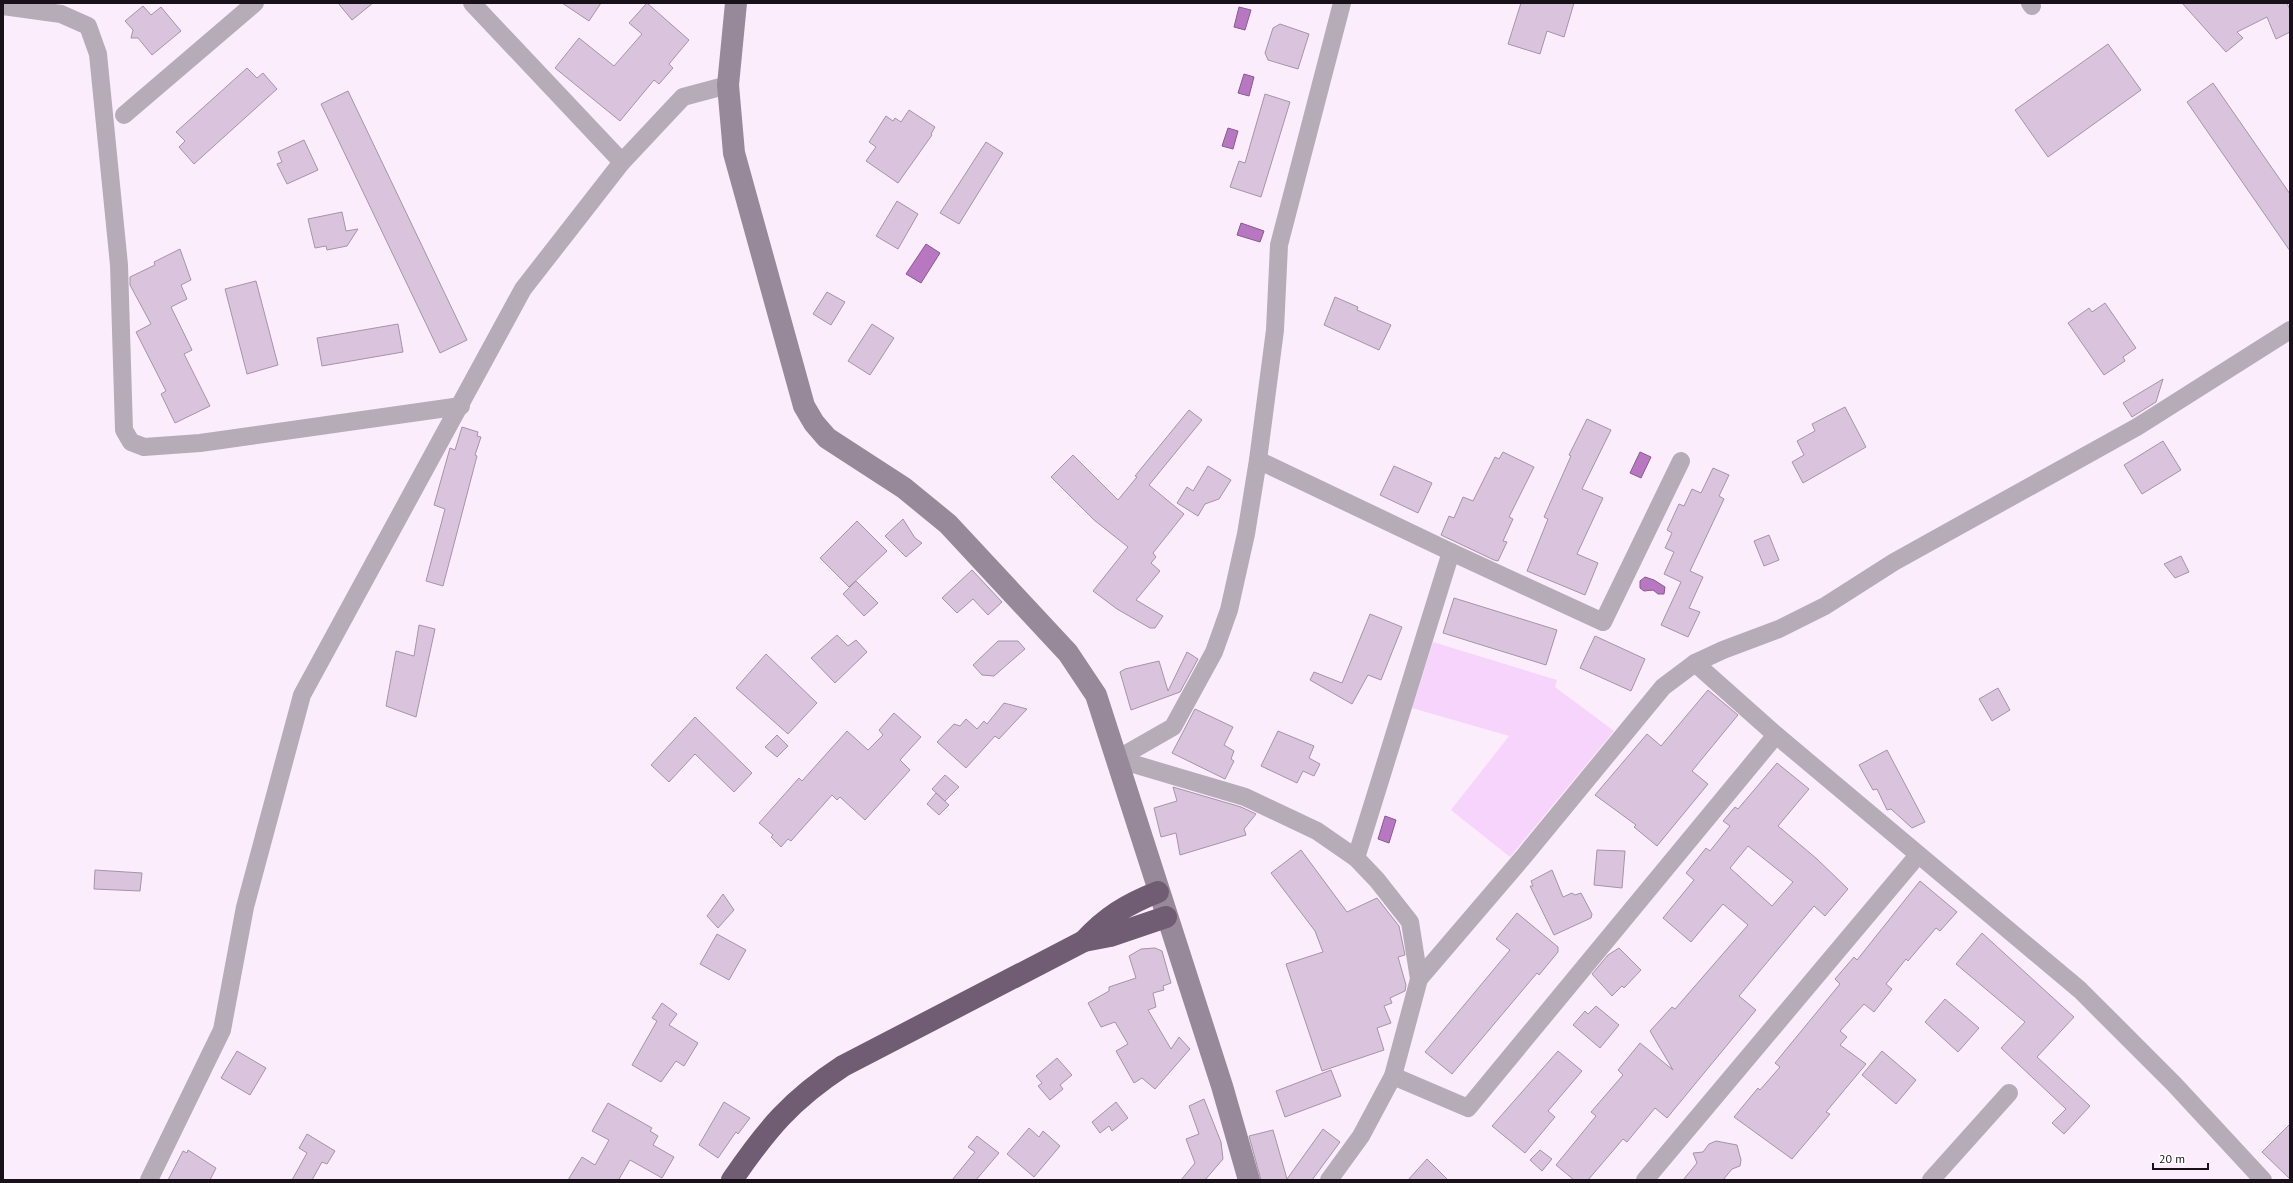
<svg xmlns="http://www.w3.org/2000/svg" width="2293" height="1183" font-family="'PT Sans',sans-serif">
	<rect width="100%" height="100%" fill="#fcedfd"/>
	<!-- green -->
	<path fill="#f7d4fc" d="M1433,642l124,38 -2,7 59,44 -104,126 -59,-47 58,-74 -97,-28z"/>
	<!-- water -->
	<g fill="#b878c1" stroke="#88598f">
		<path d="M1239,7l12,3 -6,20 -11,-3z"/>
		<path d="M1244,74l10,3 -5,19 -11,-3z"/>
		<path d="M1228,128l10,3 -5,18 -11,-3z"/>
		<path d="M1241,223l23,8 -4,11 -23,-7z"/>
		<path d="M926,244l14,9 -19,30 -15,-9z"/>
		<path d="M1640,452l11,5 -10,21 -11,-5z"/>
		<path d="M1645,577l9,3 11,7 -1,7h-6l-5,-4 -9,1 -4,-3v-7z"/>
		<path d="M1385,816l11,4 -7,23 -11,-4z"/>
	</g>
	<!-- building -->
	<g fill="#dac3dd" stroke="#a792aa" fill-rule="evenodd">
		<path d="M338,3h35l-21,17z"/>
		<path d="M562,3h39l-12,18z"/>
		<path d="M647,3l42,37 -20,24 4,4 -14,16 -5,-4 -34,41 -65,-53 24,-30 35,28 28,-32 -13,-11z"/>
		<path d="M1521,3h53l-10,34 -17,-6 -7,23 -32,-10z"/>
		<path d="M2182,3h105l3,7v22l-14,7 -9,-22 -30,15 6,6 -17,14z"/>
		<path d="M143,6l8,9 10,-8 20,24 -29,24 -14,-17h-7l2,-8 -8,-9z"/>
		<path d="M1280,24l29,10 -11,35 -30,-9 -3,-7 8,-25z"/>
		<path d="M2108,44l33,46 -93,67 -33,-47z"/>
		<path d="M247,68l10,10 6,-5 14,16 -83,75 -15,-17 6,-6 -9,-9z"/>
		<path d="M2213,83l77,111v57l-103,-149z"/>
		<path d="M348,91l119,249 -27,13 -119,-249z"/>
		<path d="M1265,94l25,8 -29,95 -31,-10 9,-26 6,2z"/>
		<path d="M909,110l26,17 -4,7 1,1 -34,48 -32,-22 10,-14 -7,-5 17,-26 7,5 2,-3 6,4z"/>
		<path d="M304,140l14,30 -31,14 -10,-20 5,-2 -4,-10z"/>
		<path d="M986,142l17,11 -44,71 -19,-11z"/>
		<path d="M897,201l21,13 -20,35 -22,-13z"/>
		<path d="M342,212l4,19 12,-2 -11,17 -20,4 -1,-4 -11,2 -7,-29z"/>
		<path d="M180,249l11,31 -10,5 6,14 -16,8 21,43 -8,4 26,52 -35,17 -14,-29 5,-3 -30,-59 15,-8 -21,-39v-8l25,-12 -1,-3z"/>
		<path d="M256,281l22,84 -31,9 -22,-85z"/>
		<path d="M827,292l18,10 -14,23 -18,-11z"/>
		<path d="M1335,297l23,10 -1,3 34,15 -12,25 -55,-25z"/>
		<path d="M2105,303l31,45 -13,9 2,4 -21,14 -36,-52 21,-15 3,4z"/>
		<path d="M398,324l5,28 -81,14 -5,-28z"/>
		<path d="M872,324l22,14 -24,37 -22,-14z"/>
		<path d="M2163,379l-7,23 -24,15 -9,-14z"/>
		<path d="M1845,407l21,40 -63,36 -11,-21 12,-7 -7,-14 18,-10 -3,-7z"/>
		<path d="M1189,410l13,10 -53,65 35,29 -31,39 3,4 -5,6 9,8 -24,29 27,16 -8,12h-5l-33,-19 -24,-18 35,-44 -34,-27 -43,-43 22,-22 45,45 19,-23 -2,-1z"/>
		<path d="M1587,419l24,11 -29,59 21,9 -26,56 21,9 -13,32 -58,-24 21,-52 -4,-2 27,-61 -2,-1z"/>
		<path d="M462,427l16,5 -1,4 4,1 -6,18 2,1 -34,130 -17,-5 19,-72 -11,-4 16,-57 5,2z"/>
		<path d="M2163,441l18,29 -39,24 -18,-29z"/>
		<path d="M1503,452l31,15 -25,50 4,2 -10,22 4,1 -9,19 -4,-1 -53,-25 8,-19 5,2 9,-21 10,4 22,-44 4,2z"/>
		<path d="M1208,466l23,14 -12,19 -14,5 -7,12 -21,-13 10,-16 6,4z"/>
		<path d="M1394,466l38,17 -14,30 -38,-18z"/>
		<path d="M1713,468l16,7 -10,21 5,3 -34,72 13,6 -14,31 11,4 -12,25 -27,-12 20,-43 -17,-8 10,-22 -9,-4 7,-15 -5,-3 12,-26 5,2 8,-17 9,4z"/>
		<path d="M903,519l12,19 7,5 -16,14 -21,-21z"/>
		<path d="M857,521l30,30 -38,36 -29,-29z"/>
		<path d="M1769,535l10,25 -15,6 -10,-25z"/>
		<path d="M2181,556l8,16 -14,6 -11,-14z"/>
		<path d="M972,570l30,32 -14,13 -15,-16 -16,14 -15,-15z"/>
		<path d="M856,581l22,22 -14,13 -21,-22z"/>
		<path d="M1454,598l103,32 -11,35 -103,-32z"/>
		<path d="M1370,614l32,13 -21,53 -13,-5 -16,29 -42,-24 4,-8 28,11z"/>
		<path d="M419,625l16,4 -19,88 -30,-11 10,-55 18,5z"/>
		<path d="M837,635l11,11 8,-6 11,12 -32,31 -24,-25z"/>
		<path d="M1595,636l50,23 -14,32 -51,-23z"/>
		<path d="M998,641h20l7,8 -31,27 -12,-1 -9,-10z"/>
		<path d="M1187,652l11,7 -18,33 -49,18 -11,-38 5,-3 34,-8 9,30z"/>
		<path d="M766,654l51,49 -29,31 -52,-46z"/>
		<path d="M1998,688l12,22 -18,11 -13,-22z"/>
		<path d="M1708,690l30,25 -46,56 16,13 -51,62 -23,-19 2,-2 -41,-30 52,-61 14,12z"/>
		<path d="M1004,703l23,6 -28,30 -4,-3 -29,32 -29,-26 17,-18 6,2 6,-7 11,10 7,-8 3,3z"/>
		<path d="M1195,709l38,18 -9,18 10,6 -3,8 3,2 -9,18 -53,-26z"/>
		<path d="M894,713l27,24 -21,23 10,10 -45,50 -25,-23 -3,3 -5,-5 -41,46 -3,-2 -7,8 -10,-10 2,-2 -14,-12 40,-45 3,3 45,-50 21,19 15,-15 -4,-5z"/>
		<path d="M695,717l57,56 -18,19 -39,-38 -26,28 -18,-17z"/>
		<path d="M1278,731l36,15 -5,12 11,6 -6,12 -11,-5 -6,12 -36,-17z"/>
		<path d="M777,735l11,11 -11,11 -12,-10z"/>
		<path d="M1887,750l38,72 -13,6 -21,-19 -4,1 -10,-21 -4,1 -14,-25z"/>
		<path d="M1777,763l32,26 -31,37 39,33 31,30 -23,27 -11,-10 -75,90 17,14 -89,108 -12,-10 -28,34 -4,-3 -35,41h-14l-18,-15 40,-49 -5,-4 32,-37 -5,-5 22,-27 33,27 -23,-39 22,-24 3,2 73,-84 -25,-21 -32,38 -28,-24 31,-38 -8,-7 20,-25 4,3 20,-25 -7,-5 12,-14 3,2zM1748,846l45,36 -21,24 -42,-38z"/>
		<path d="M945,775l14,12 -14,14 -13,-12z"/>
		<path d="M1173,787l68,20 15,7 -12,15 2,6 -66,20 -4,-22 -15,4 -7,-29 23,-7z"/>
		<path d="M936,793l13,12 -10,10 -12,-11z"/>
		<path d="M1301,850l46,62 30,-14 22,28 6,29 -7,2 8,28 -1,6 -15,7 2,5 -8,3 7,17 -14,5 7,22 -62,21 -36,-107 37,-12 -8,-21 -44,-58z"/>
		<path d="M1597,850l28,1 -3,37 -28,-3z"/>
		<path d="M95,870l47,3 -2,18 -46,-2z"/>
		<path d="M1552,870l11,27 9,-4 3,2 6,-2 11,21 -1,4 -37,17 -24,-49h3l-2,-5z"/>
		<path d="M1920,881l37,31 -17,19 -4,-3 -28,33 -2,-2 -20,25 6,5 -18,23 -10,-8 -24,27 7,6 -7,8 26,19 -40,48 4,2 -38,45 -58,-42 24,-29 2,2 20,-23 -5,-4 65,-79 -5,-5 19,-22 3,3z"/>
		<path d="M723,894l11,16 -16,18 -11,-12z"/>
		<path d="M1517,913l41,34v5l-19,23 -2,-2 -85,101 -27,-22 85,-102 -14,-11z"/>
		<path d="M1982,933l92,84 -37,40 53,49 -26,28 -12,-11 14,-14 -65,-61 24,-26 -69,-58z"/>
		<path d="M717,934l29,16 -17,30 -29,-16z"/>
		<path d="M1155,948l7,3 9,32 -8,3 1,4 -11,3 3,14 -8,3 23,39 8,-12 11,12 -35,40 -13,-11 -8,5 -18,-32 12,-7 -13,-22 -14,5 -13,-24 21,-12v-4l27,-9 -7,-22 12,-7z"/>
		<path d="M1619,948l22,22 -17,18 -2,-2 -10,10 -20,-22 16,-19z"/>
		<path d="M1945,999l34,29 -21,24 -33,-30z"/>
		<path d="M662,1003l15,11 -8,11 29,18 -14,23 -8,-5 -15,21 -29,-17 25,-44 -5,-3z"/>
		<path d="M1596,1006l23,19 -19,23 -27,-23 12,-14 3,3z"/>
		<path d="M237,1051l29,17 -16,27 -29,-17z"/>
		<path d="M1558,1051l24,20 -34,40 7,6 -30,36 -33,-27z"/>
		<path d="M1882,1051l34,29 -20,24 -34,-29z"/>
		<path d="M1057,1058l15,17 -12,10 3,4 -13,11 -12,-14 4,-3 -6,-7z"/>
		<path d="M1331,1070l10,26 -56,21 -9,-26z"/>
		<path d="M1204,1099l17,43 2,17 -18,21h-24l14,-17 -9,-24 13,-5 -10,-28z"/>
		<path d="M724,1102l26,16 -12,16 -2,-2 -18,26 -19,-13z"/>
		<path d="M1116,1102l12,16 -16,13 -3,-5 -9,7 -8,-11z"/>
		<path d="M608,1103l44,25 -2,3 8,5 -5,9 21,12 -12,21 -32,-18 -11,19 2,1h-53l14,-23 13,8 14,-25 -17,-9z"/>
		<path d="M2290,1124v55l-28,-27z"/>
		<path d="M1029,1128l10,9 4,-6 17,15 -26,31 -27,-23z"/>
		<path d="M1323,1129l17,13 -28,38h-51l-12,-44 24,-6 14,49z"/>
		<path d="M307,1134l28,17 -8,13 -5,-2 -10,18h-20l15,-27 -8,-5z"/>
		<path d="M977,1136l22,17 -23,27h-24l23,-28 -7,-5z"/>
		<path d="M1716,1141l21,4 4,15 -1,6 -8,3 -9,11h-40l14,-17 -4,-10 10,-1 6,-8z"/>
		<path d="M188,1150l28,18 -6,12h-42l15,-29 4,2z"/>
		<path d="M1540,1150l12,9 -10,12 -12,-11z"/>
		<path d="M1427,1159l21,21h-40z"/>
	</g>
	<g fill="none" stroke-linecap="round" stroke-linejoin="round">
		<!-- street -->
		<g stroke="#b6acb7" stroke-width="18">
			<path d="M472,3l150,159"/>
			<path d="M2030,3l2,3"/>
			<path d="M3,6l58,8 27,12 10,28 21,211 5,165 7,12 13,5 56,-4 261,-37"/>
			<path d="M124,115l131,-112"/>
			<path d="M1258,460l193,92 152,70 78,-161"/>
			<path d="M1695,663l81,72 304,255 94,94 89,96"/>
			<path d="M1117,759l56,-32 41,-75 15,-42 17,-76 12,-74 17,-130 4,-85 63,-242"/>
			<path d="M1117,759l128,38 72,34 39,27 21,22 33,42 9,57 -26,97 -32,60 -32,44"/>
			<path d="M1356,858l95,-306"/>
			<path d="M1419,979l106,-124 138,-168 32,-24 28,-13 56,-21 46,-23 69,-44 243,-135 153,-97"/>
			<path d="M1393,1076l75,32 308,-373"/>
			<path d="M149,1180l73,-150 23,-123 57,-212 221,-406 99,-127 61,-65 45,-12"/>
			<path d="M1645,1180l268,-319"/>
			<path d="M1931,1180l78,-87"/>
		</g>
		<!-- secondary -->
		<path stroke="#98899a" stroke-width="22" d="M736,3l-8,82 6,68 70,253 10,17 13,15 77,50 44,36 120,129 28,42 126,391 27,94"/>
		<!-- highway -->
		<g stroke="#705c73" stroke-width="22">
			<path d="M1084,941c22,-24 43,-37 74,-49"/>
			<path d="M732,1180c35,-51 59,-80 111,-114l241,-125 26,-5 56,-19"/>
		</g>
	</g>
	<!-- border -->
	<rect width="2293" height="1183" fill="none" stroke="#19111a" stroke-width="8"/>
	<!-- scale -->
	<path d="M2153 1163v6h55v-6" fill="none" stroke="#19111a" stroke-width="2"/>
	<text x="2159" y="1163" font-size="12" fill="#19111a" stroke="#ffffff" stroke-width="3" paint-order="stroke">20 m</text>
</svg>
